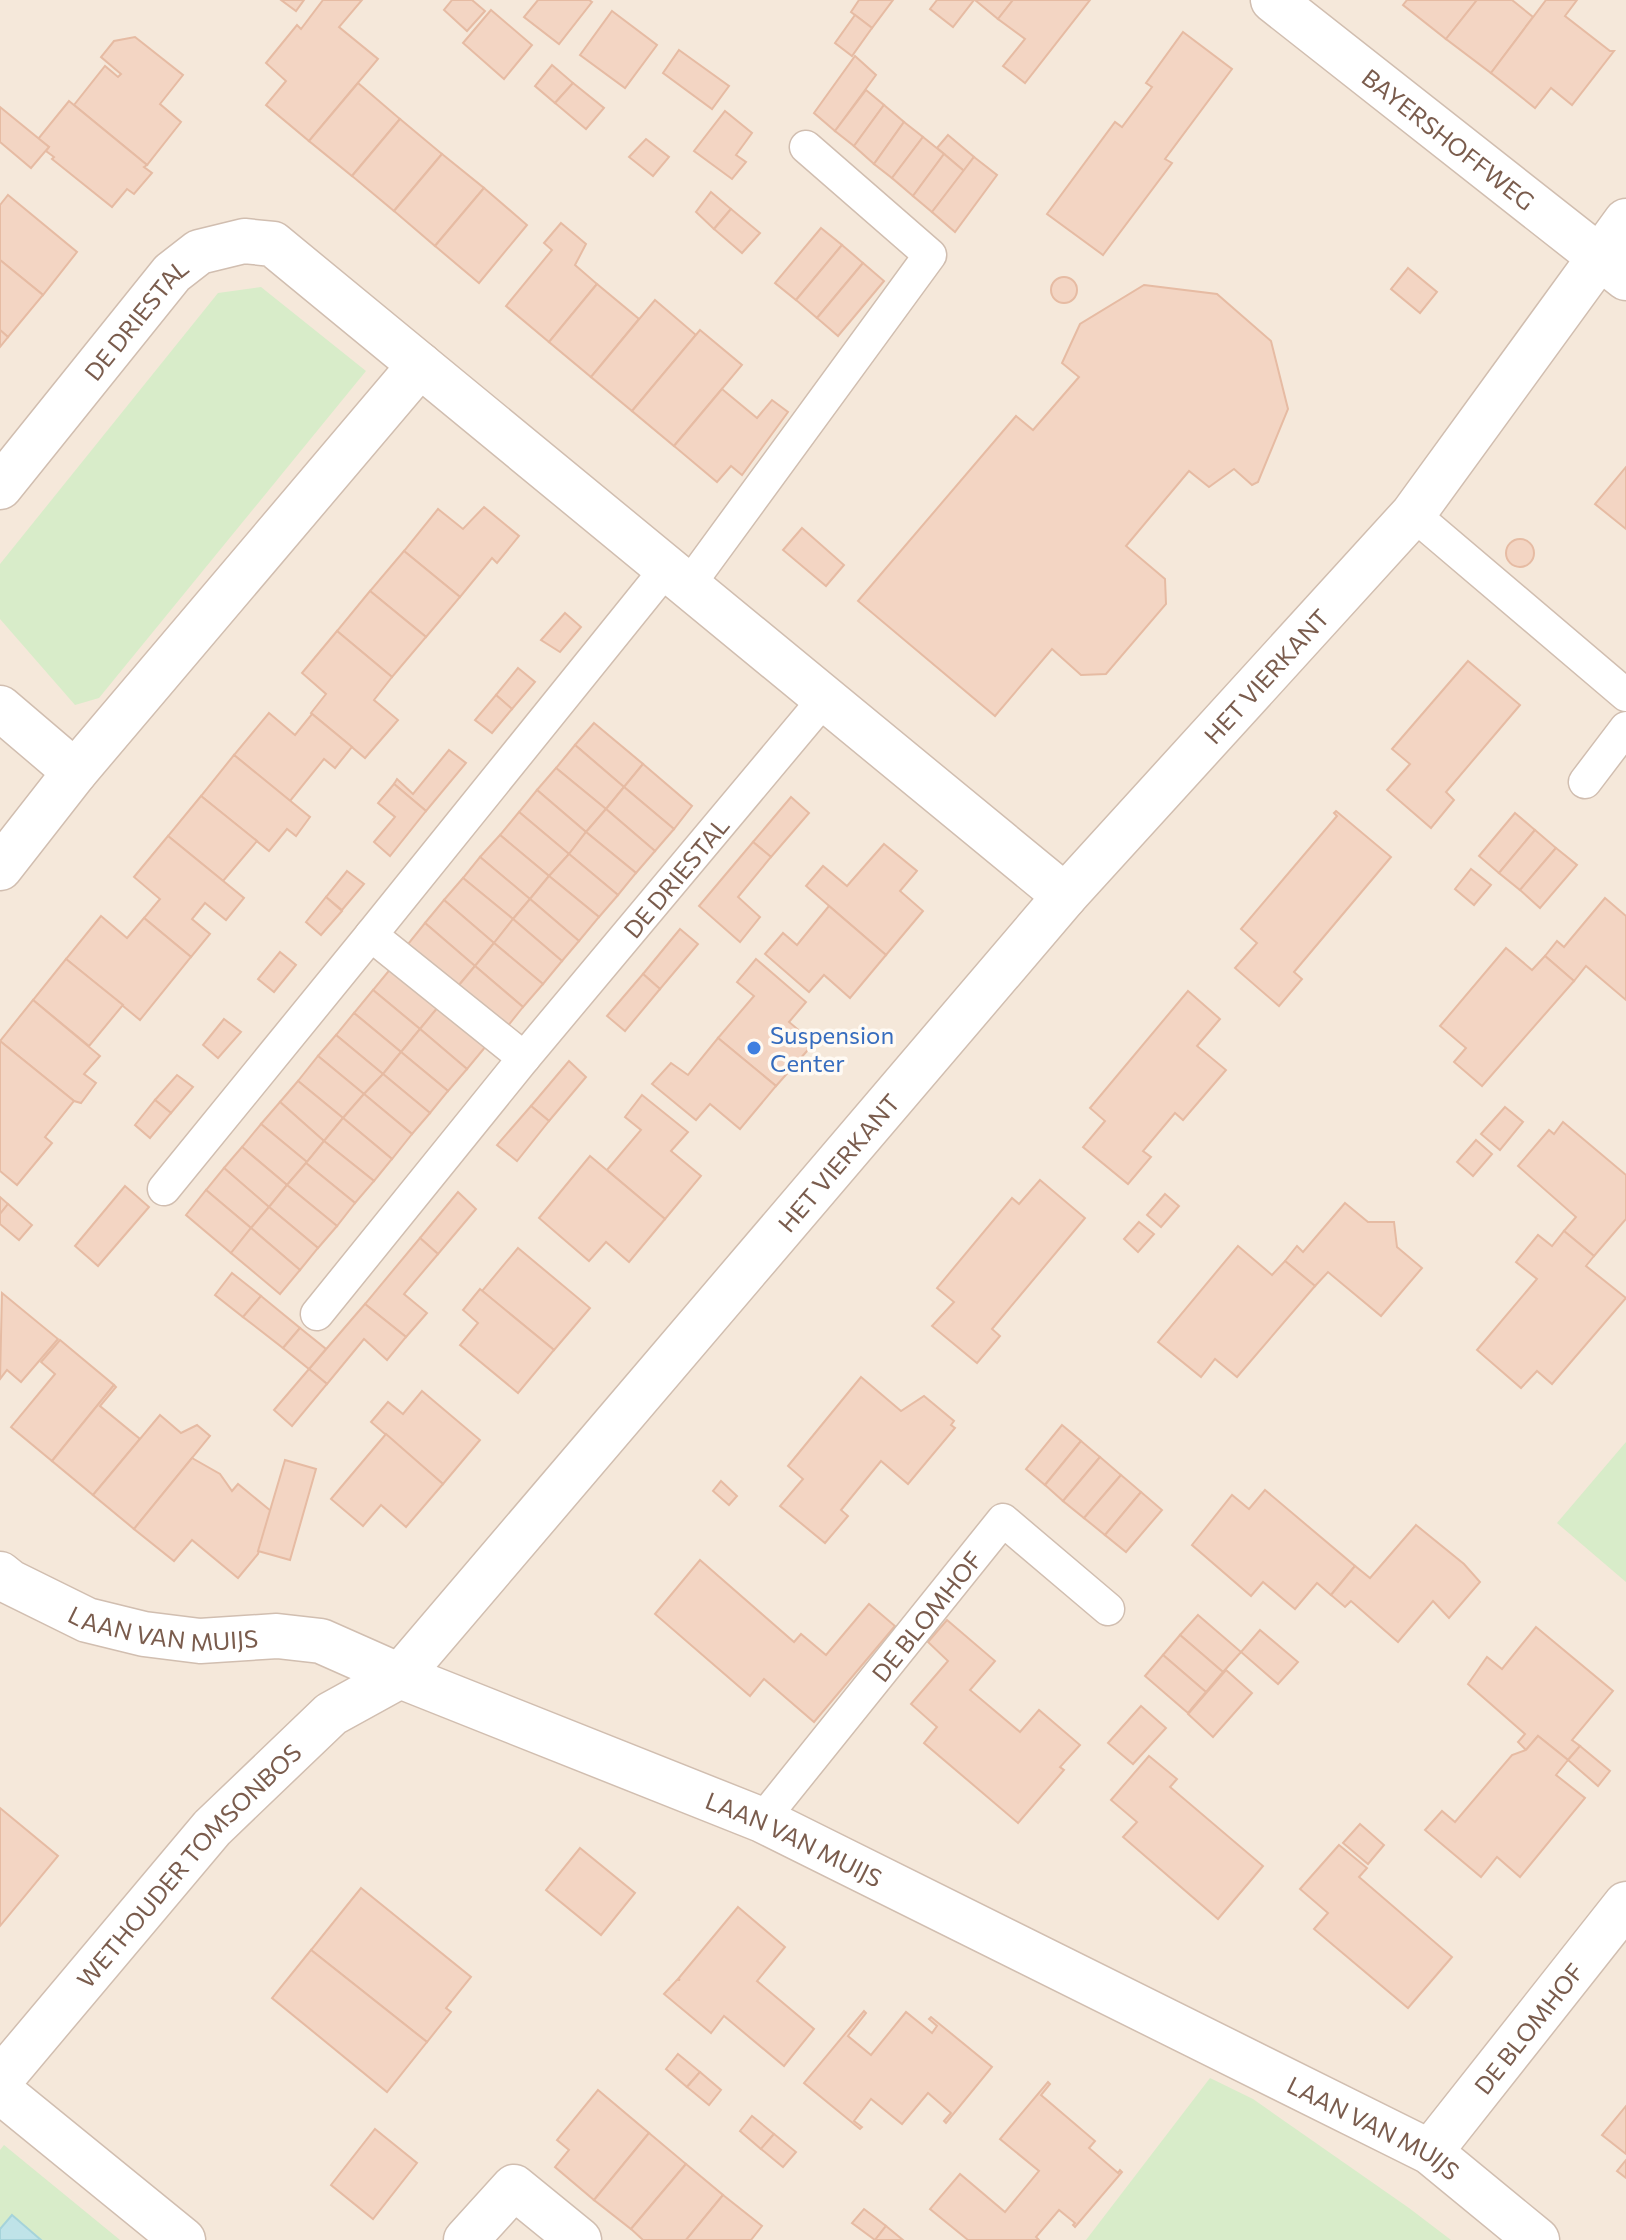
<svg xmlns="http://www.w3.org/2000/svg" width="1626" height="2240" font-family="Commissioner,sans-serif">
	<rect width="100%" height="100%" fill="#fdf6ec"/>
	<!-- residential -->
	<rect fill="#f5e8da" x="0" y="0" width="1626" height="2240"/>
	<!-- green -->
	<g fill="#d8ecc9">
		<path d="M261,287l105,84 -267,327 -24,7 -75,-86v-55l218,-271z"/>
		<path d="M1626,1442v140l-69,-59z"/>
		<path d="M1210,2078l43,21 156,109 42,32h-365z"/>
		<path d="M4,2145l116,95h-79l-29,-25 -12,14v-79z"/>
	</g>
	<!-- water -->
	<path fill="#bfe3e8" stroke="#a5d3da" stroke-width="2" d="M12,2215l29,25h-41v-11z"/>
	<!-- building -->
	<g fill="#f3d5c3" stroke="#e6bba3" stroke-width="2">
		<path d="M281,0h23l-8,11z"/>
		<path d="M323,0h39l-23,27 39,32 -69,82 -43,-36 20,-24 -20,-18 31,-38 4,4z"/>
		<path d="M452,0h20l13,11 -18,20 -23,-21z"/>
		<path d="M538,0h51l3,2 -33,42 -35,-27z"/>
		<path d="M859,0h34l-21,28 -21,-16z"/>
		<path d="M937,0h37l-21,27 -23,-18z"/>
		<path d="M975,0h38l-15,19z"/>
		<path d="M1013,0h77l-65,83 -22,-17 22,-27 -27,-20z"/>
		<path d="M1407,0h70l-31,39 -43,-34z"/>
		<path d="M1477,0h35l21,17 -42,56 -45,-34z"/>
		<path d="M1546,0h31l-12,16 45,35h4l-42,54 -21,-17 -16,20 -44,-35z"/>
		<path d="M491,10l41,35 -28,34 -41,-36z"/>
		<path d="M612,11l45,34 -32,43 -45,-33z"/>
		<path d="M855,15l17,13 -20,28 -17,-13z"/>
		<path d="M1183,32l49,37 -67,90 7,4 -69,92 -56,-41 68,-92 7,5 30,-40 -6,-4z"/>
		<path d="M135,37l48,38 -23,29 21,18 -34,43 -73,-60 31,-39 13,11 3,-3 -20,-17 13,-16z"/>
		<path d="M679,50l50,36 -17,23 -49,-36z"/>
		<path d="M855,56l21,19 -41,56 -21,-18z"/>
		<path d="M552,65l21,18 -18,20 -20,-17z"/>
		<path d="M358,83l42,36 -48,57 -43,-35z"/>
		<path d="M573,83l31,25 -18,21 -31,-26z"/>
		<path d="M866,90l18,15 -30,41 -19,-15z"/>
		<path d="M69,101l78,64 -3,2 8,6 -18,21 -7,-5 -15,18 -60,-48 2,-2 -8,-6 3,-4 -11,-8z"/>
		<path d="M884,105l20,17 -30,42 -20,-18z"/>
		<path d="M0,107l49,40 -18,21 -31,-26z"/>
		<path d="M725,111l27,22 -16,22 10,7 -14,17 -38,-28z"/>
		<path d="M400,119l42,35 -48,57 -42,-35z"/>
		<path d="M904,122l19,15 -31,41 -18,-14z"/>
		<path d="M948,135l26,22 -10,14 -27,-23z"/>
		<path d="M923,137l21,17 -31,42 -21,-18z"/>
		<path d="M646,139l23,18 -16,19 -24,-19z"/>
		<path d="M442,154l42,34 -49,58 -41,-35z"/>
		<path d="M944,154l20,17 -32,41 -19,-16z"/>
		<path d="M974,157l23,18 -42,57 -23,-20z"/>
		<path d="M484,188l43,37 -48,58 -44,-37z"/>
		<path d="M711,192l20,17 -17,20 -18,-17z"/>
		<path d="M8,195l69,57 -34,43 -43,-35v-55z"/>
		<path d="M731,209l29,24 -18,20 -28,-24z"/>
		<path d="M561,223l25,21 -11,21 22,19 -48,58 -43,-36 46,-56 -8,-7z"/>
		<path d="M821,228l21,17 -46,55 -21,-17z"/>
		<path d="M842,245l21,18 -46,55 -21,-18z"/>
		<path d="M0,260l43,35 -35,42 -8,-7z"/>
		<path d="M863,263l21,18 -46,55 -21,-18z"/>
		<path d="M1408,268l29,24 -17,21 -29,-24z"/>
		<circle cx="1064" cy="290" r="13"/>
		<path d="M597,284l42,35 -48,58 -42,-35z"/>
		<path d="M1144,285l73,9 54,47 17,68 -30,73 -6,3 -18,-16 -25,18 -20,-16 -63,75 39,33 1,25 -60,70 -25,1 -29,-26 -57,67 -137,-115 158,-185 17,14 46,-53 -17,-14 18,-39z"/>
		<path d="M655,300l41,35 -64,76 -41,-34z"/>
		<path d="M0,330l8,7 -8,10z"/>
		<path d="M700,330l42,35 -68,81 -42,-35z"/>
		<path d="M722,389l35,29 15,-18 16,12 -46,63 -11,-9 -14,16 -43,-36z"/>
		<path d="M1626,467v62l-31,-25z"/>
		<path d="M484,507l35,29 -22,27 -5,-5 -32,39 -56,-46 34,-42 25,20z"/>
		<path d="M802,528l42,37 -18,21 -43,-36z"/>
		<circle cx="1520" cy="553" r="14"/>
		<path d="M404,551l56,46 -34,40 -56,-46z"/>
		<path d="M370,591l56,46 -34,40 -55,-46z"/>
		<path d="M565,613l16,14 -21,25 -19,-12z"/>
		<path d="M337,631l55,46 -18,23 24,20 -33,38 -54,-45 15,-19 -24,-21z"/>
		<path d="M1468,661l52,44 -74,87 8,8 -23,28 -44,-38 23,-26 -18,-15z"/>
		<path d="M518,668l17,14 -23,27 -16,-14z"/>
		<path d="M496,695l16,14 -20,24 -17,-13z"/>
		<path d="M269,713l26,22 17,-21 40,33 -17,21 -11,-9 -34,42 -56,-46z"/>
		<path d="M594,723l49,41 -19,23 -49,-42z"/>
		<path d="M575,745l49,42 -18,22 -50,-41z"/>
		<path d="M449,750l17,13 -40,48 -32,-27 3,-5 16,15z"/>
		<path d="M234,755l76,62 -14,19 -9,-7 -18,22 -68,-55z"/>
		<path d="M643,764l49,42 -18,23 -50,-42z"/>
		<path d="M556,768l50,41 -20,23 -49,-42z"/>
		<path d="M394,784l32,27 -36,45 -16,-14 21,-25 -17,-14z"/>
		<path d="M624,787l50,42 -19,22 -49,-42z"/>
		<path d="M537,790l49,42 -17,22 -50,-42z"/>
		<path d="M201,796l56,45 -34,40 -55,-45z"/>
		<path d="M791,797l18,16 -38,44 -18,-15z"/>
		<path d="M606,809l49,42 -19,22 -50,-41z"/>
		<path d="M1336,811l55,46 -97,115 8,7 -23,27 -44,-38 22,-25 -16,-14 96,-113 -3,-3z"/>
		<path d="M519,812l50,42 -20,22 -49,-41z"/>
		<path d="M1515,813l20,17 -36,43 -20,-17z"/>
		<path d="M1535,830l21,18 -36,42 -21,-17z"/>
		<path d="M586,832l50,41 -18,22 -49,-41z"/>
		<path d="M500,835l49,41 -19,23 -50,-42z"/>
		<path d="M168,836l76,62 -18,22 -21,-17 -13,16 18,15 -19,23 -47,-39 16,-19 -26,-22z"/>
		<path d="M753,842l18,15 -33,40 22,20 -20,25 -41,-36z"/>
		<path d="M884,844l33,27 -17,20 23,20 -37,44 -80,-69 17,-20 24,20z"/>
		<path d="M1556,848l21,17 -37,43 -20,-18z"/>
		<path d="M569,854l49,41 -19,22 -50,-41z"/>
		<path d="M480,857l50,42 -17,20 -50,-41z"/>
		<path d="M1471,869l20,16 -17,20 -19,-16z"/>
		<path d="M347,871l17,13 -22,26 -16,-13z"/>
		<path d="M549,876l50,41 -20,24 -49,-42z"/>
		<path d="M463,878l50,41 -19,24 -50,-43z"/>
		<path d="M326,897l16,14 -21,24 -15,-13z"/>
		<path d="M1605,898l21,18v84l-40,-34 -12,15 -29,-25 12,-15 7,6z"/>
		<path d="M530,899l49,42 -17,20 -49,-42z"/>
		<path d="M444,900l50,43 -19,23 -50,-43z"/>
		<path d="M829,906l57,49 -36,43 -26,-23 -15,17 -44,-38 18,-21 14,12z"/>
		<path d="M101,916l26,22 17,-20 47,39 -51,63 -74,-61z"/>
		<path d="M513,919l49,42 -19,23 -49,-41z"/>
		<path d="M425,923l50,43 -21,25 -50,-42z"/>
		<path d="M680,929l18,15 -38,45 -17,-15z"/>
		<path d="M494,943l49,41 -20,23 -48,-41z"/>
		<path d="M1506,948l26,22 13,-14 29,25 -92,105 -28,-24 12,-14 -26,-22z"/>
		<path d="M280,952l16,13 -22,27 -16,-13z"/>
		<path d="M66,959l57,46 -34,41 -56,-46z"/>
		<path d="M756,959l50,43 -17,20 25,21 -38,43 -58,-48 36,-42 -17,-14z"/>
		<path d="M475,966l48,41 -20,25 -49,-41z"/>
		<path d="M392,967l47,39 -19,23 -47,-39z"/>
		<path d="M643,974l17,15 -35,42 -18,-15z"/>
		<path d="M373,990l47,39 -19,23 -47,-39z"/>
		<path d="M1188,991l32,28 -23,27 29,24 -43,50 -8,-7 -32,38 8,6 -23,27 -45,-37 22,-26 -15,-13z"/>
		<path d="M33,1000l67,56 -16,18 12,9 -15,20 -7,-2 -74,-60z"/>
		<path d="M439,1006l47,40 -19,23 -47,-40z"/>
		<path d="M354,1013l47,39 -18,22 -47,-39z"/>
		<path d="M224,1019l17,13 -23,26 -15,-13z"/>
		<path d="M420,1029l47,40 -19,22 -47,-39z"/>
		<path d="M336,1035l47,39 -19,20 -46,-38z"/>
		<path d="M718,1038l58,48 -36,43 -30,-25 -14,16 -44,-36 19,-21 17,12z"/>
		<path d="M0,1041l74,60 -29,36 7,6 -35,42 -17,-14z"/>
		<path d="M401,1052l47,39 -18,22 -47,-39z"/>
		<path d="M318,1056l46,38 -21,24 -45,-37z"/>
		<path d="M569,1061l17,16 -37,44 -18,-15z"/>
		<path d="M383,1074l47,39 -18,21 -48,-40z"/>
		<path d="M177,1075l16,12 -22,26 -16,-13z"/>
		<path d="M298,1081l45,37 -19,23 -44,-39z"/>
		<path d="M364,1094l48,40 -20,25 -49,-41z"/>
		<path d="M642,1095l46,37 -17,19 30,25 -36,43 -58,-49 34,-40 -16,-13z"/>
		<path d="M155,1100l16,13 -21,25 -15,-13z"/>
		<path d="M280,1102l44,39 -17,21 -46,-38z"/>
		<path d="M531,1106l18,15 -32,40 -20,-16z"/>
		<path d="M1505,1107l18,15 -23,28 -19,-16z"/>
		<path d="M343,1118l49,41 -18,22 -50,-40z"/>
		<path d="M1563,1122l63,53v44l-32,37 -30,-25 12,-14 -58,-51 31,-36 5,4z"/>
		<path d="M261,1124l46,38 -20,23 -45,-38z"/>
		<path d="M1476,1140l16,14 -19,22 -16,-14z"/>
		<path d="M324,1141l50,40 -19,22 -49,-40z"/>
		<path d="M242,1147l45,38 -18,22 -45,-39z"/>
		<path d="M590,1156l75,63 -36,43 -23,-20 -17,19 -50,-43z"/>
		<path d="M306,1163l49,40 -18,23 -50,-41z"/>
		<path d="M224,1168l45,39 -18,21 -45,-38z"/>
		<path d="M1040,1180l45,38 -93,111 8,7 -23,27 -45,-37 22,-24 -17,-14 75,-90 7,6z"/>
		<path d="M287,1185l50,41 -19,22 -49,-41z"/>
		<path d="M125,1186l24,21 -51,59 -23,-20z"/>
		<path d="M206,1190l45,38 -20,25 -45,-38z"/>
		<path d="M458,1192l18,17 -38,45 -18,-16z"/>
		<path d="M1165,1194l14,12 -18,21 -14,-12z"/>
		<path d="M0,1197l8,7 -8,10z"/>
		<path d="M1345,1203l23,19h26l3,25 25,21 -41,48 -53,-44 -13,14 -30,-25 12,-15 6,6z"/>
		<path d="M8,1204l24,21 -13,15 -19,-16v-10z"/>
		<path d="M269,1207l49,41 -18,22 -49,-42z"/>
		<path d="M1139,1222l15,12 -16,18 -14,-13z"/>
		<path d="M251,1228l49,42 -20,24 -49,-41z"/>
		<path d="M1564,1231l30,25 -8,10 40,32 -74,86 -15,-13 -16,17 -44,-38 60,-71 -21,-17 22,-27 14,11z"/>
		<path d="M420,1238l18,16 -34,40 23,19 -21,24 -41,-33z"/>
		<path d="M1238,1246l34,29 13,-14 30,25 -78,91 -22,-18 -14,18 -43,-35z"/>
		<path d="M518,1248l72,60 -36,42 -72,-59z"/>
		<path d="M232,1273l29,23 -18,21 -28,-22z"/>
		<path d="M480,1289l74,61 -36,43 -58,-48 18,-22 -15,-13z"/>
		<path d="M2,1293l56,46 -37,43 -14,-12 -7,9z"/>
		<path d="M261,1296l39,32 -17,20 -40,-31z"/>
		<path d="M365,1304l41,33 -19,23 -23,-21 -37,45 -18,-15z"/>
		<path d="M300,1328l26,21 -17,20 -26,-21z"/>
		<path d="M60,1340l54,45 -62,76 -41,-34 44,-53 -14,-12z"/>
		<path d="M309,1369l18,15 -35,42 -18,-16z"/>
		<path d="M861,1377l40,34 23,-15 30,25 -3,4 4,3 -47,56 -27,-23 -40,49 7,6 -23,27 -45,-37 23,-27 -15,-13z"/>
		<path d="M114,1385l2,2 -16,19 40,33 -47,56 -41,-34z"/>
		<path d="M422,1391l58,49 -37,44 -72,-62 17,-20 15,12z"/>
		<path d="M160,1415l21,18 16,-8 13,11 -76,93 -41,-34z"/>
		<path d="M1062,1425l19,16 -36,44 -19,-16z"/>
		<path d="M386,1434l57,50 -37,43 -25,-22 -18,21 -32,-27z"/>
		<path d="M1081,1441l19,16 -37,44 -18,-16z"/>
		<path d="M1100,1457l21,18 -37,43 -21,-17z"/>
		<path d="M192,1458l28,16 12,17 6,-7 33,27 -13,43 -20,24 -46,-38 -18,21 -40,-32z"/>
		<path d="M285,1460l31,9 -26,91 -32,-9z"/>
		<path d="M1121,1475l20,17 -36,43 -21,-17z"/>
		<path d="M721,1481l16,15 -8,9 -16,-14z"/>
		<path d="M1265,1490l90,76 -24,29 -14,-12 -22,26 -32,-27 -12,14 -59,-51 40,-50 17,14z"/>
		<path d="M1141,1492l21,18 -36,42 -21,-17z"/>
		<path d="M1416,1525l48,39 16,18 -31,36 -16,-17 -35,41 -47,-41 -6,6 -14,-12 24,-29 15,12z"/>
		<path d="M700,1560l94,82 7,-8 25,21 43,-51 26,22 -81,96 -50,-43 -14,17 -95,-82z"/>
		<path d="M1198,1615l43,37 -18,20 -43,-37z"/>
		<path d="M947,1620l48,41 -25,29 50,42 19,-22 41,35 -20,22 4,3 -46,53 -94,-80 13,-16 -26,-23 37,-43 -20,-19z"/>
		<path d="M1536,1627l77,64 -41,49 8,6 -12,14 -30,-24 -12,14 -8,-8 7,-8 -57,-50 19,-27 15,12z"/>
		<path d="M1260,1630l38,32 -20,22 -37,-32z"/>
		<path d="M1180,1635l43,37 -17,20 -43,-37z"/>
		<path d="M1163,1655l43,37 -18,21 -43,-37z"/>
		<path d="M1226,1670l26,23 -39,44 -25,-23z"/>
		<path d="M1141,1706l25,22 -33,36 -25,-21z"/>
		<path d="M1538,1736l30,24 -12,15 29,23 -65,79 -23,-20 -16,20 -56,-47 17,-19 13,11 57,-67 14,-5z"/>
		<path d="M1580,1746l30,25 -12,15 -30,-26z"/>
		<path d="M1149,1756l28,23 -7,8 93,79 -45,53 -95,-82 14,-15 -26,-22z"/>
		<path d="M0,1808l58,48 -58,70z"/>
		<path d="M1360,1824l24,21 -16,19 -25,-21z"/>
		<path d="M1339,1845l28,23 -8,9 93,80 -44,51 -94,-79 14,-16 -28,-24z"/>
		<path d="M580,1848l55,45 -34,42 -55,-45z"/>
		<path d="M361,1888l110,89 -25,31 5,4 -24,30 -116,-92z"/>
		<path d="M738,1907l47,40 -28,34 57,48 -30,37 -60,-50 -13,17 -47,-39 13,-14h3l-2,-1z"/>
		<path d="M311,1950l116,92 -40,50 -115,-94z"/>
		<path d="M864,2011l2,2 -18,23 23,19 35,-43 26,21 5,-7 -8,-7 2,-2 61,50 -46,56 -2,-2 7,-8 -23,-20 -26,31 -31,-25 -17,22 8,6 -2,2 -56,-46z"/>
		<path d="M678,2054l22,18 -13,15 -21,-18z"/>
		<path d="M700,2072l21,18 -12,15 -22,-18z"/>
		<path d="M1048,2082l2,2 -9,11 54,46 -6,7 29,25 2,-3 2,2 -47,55 -2,-2 2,-2 -16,-13 -23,27 3,3h-71l-38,-31 30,-35 45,38 34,-41 -39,-32z"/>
		<path d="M598,2090l51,43 -55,67 -39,-33 14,-17 -12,-10z"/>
		<path d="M1626,2106v48l-24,-19z"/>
		<path d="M752,2116l22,18 -13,15 -21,-18z"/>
		<path d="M375,2129l42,34 -44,56 -42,-34z"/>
		<path d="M649,2133l37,31 -55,65 -37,-29z"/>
		<path d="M774,2134l22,18 -13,15 -22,-18z"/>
		<path d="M1626,2160v18l-9,-7z"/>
		<path d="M686,2164l37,31 -37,45h-43l-12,-11z"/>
		<path d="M723,2195l39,31 -11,14h-65z"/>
		<path d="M864,2209l22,17 -11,14 -23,-17z"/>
		<path d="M886,2226l17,14h-28z"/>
	</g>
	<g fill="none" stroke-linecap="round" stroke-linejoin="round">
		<defs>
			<g id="lane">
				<path d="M1413,514l213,181"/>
				<path id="s1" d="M667,568l-296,367 153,123 302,-361"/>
				<path d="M688,586l242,-331 -124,-108"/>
				<path d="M1585,782l41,-54"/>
				<path d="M164,1189l207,-254"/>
				<path d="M317,1314l207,-256"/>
				<path id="s2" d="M762,1820l241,-300 105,89"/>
			</g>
			<g id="street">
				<path id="s3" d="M1273,0l353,278"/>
				<path id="s4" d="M0,487l172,-214 27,-21 45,-11 29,3 792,652"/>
				<path d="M0,708l75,64"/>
				<path d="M0,868l75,-96 345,-407"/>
				<path id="s5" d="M0,1574l10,8 77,38 57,14 56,7 77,-5 44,5 79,35 362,144 668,332 107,88"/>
				<path id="s6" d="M0,2080l212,-252 119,-114 69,-38 665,-780 348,-382 213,-293"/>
				<path d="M0,2091l183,149"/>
				<path id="s7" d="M1430,2152l196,-248"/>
				<path d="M466,2240l48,-53 65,53"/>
			</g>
		</defs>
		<!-- lane casing -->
		<use href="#lane" stroke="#d1beb0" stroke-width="35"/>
		<!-- street casing -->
		<use href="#street" stroke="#d1beb0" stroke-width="47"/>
		<!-- lane -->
		<use href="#lane" stroke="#fff" stroke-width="32"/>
		<!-- street -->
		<use href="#street" stroke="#fff" stroke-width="44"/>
	</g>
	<!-- markers -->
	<circle fill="#3f7fe0" stroke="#fffaf3" stroke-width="3" cx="754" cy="1048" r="8"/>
	<g text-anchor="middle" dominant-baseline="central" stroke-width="7" stroke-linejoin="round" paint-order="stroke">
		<!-- street labels -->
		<g font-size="24" fill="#7a5c4d" stroke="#fffaf3">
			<text stroke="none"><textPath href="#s3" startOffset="224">BAYERSHOFFWEG</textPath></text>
			<text stroke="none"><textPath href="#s4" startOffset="216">DE DRIESTAL</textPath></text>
			<text stroke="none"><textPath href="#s6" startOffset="1896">HET VIERKANT</textPath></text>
			<text stroke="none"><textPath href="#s1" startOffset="904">DE DRIESTAL</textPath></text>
			<text stroke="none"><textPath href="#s6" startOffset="1248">HET VIERKANT</textPath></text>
			<text stroke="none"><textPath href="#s2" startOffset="262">DE BLOMHOF</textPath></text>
			<text stroke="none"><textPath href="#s5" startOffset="176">LAAN VAN MUIJS</textPath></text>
			<text stroke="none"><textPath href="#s5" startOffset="848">LAAN VAN MUIJS</textPath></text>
			<text stroke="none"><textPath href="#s6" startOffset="286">WETHOUDER TOMSONBOS</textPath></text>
			<text stroke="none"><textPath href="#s7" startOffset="158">DE BLOMHOF</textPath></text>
			<text stroke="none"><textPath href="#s5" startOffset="1496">LAAN VAN MUIJS</textPath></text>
		</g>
		<!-- shop labels -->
		<g font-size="24" fill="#366cbe" stroke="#fffaf3" text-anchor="start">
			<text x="770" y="1034">Suspension<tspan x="770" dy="28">Center</tspan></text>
		</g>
	</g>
</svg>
